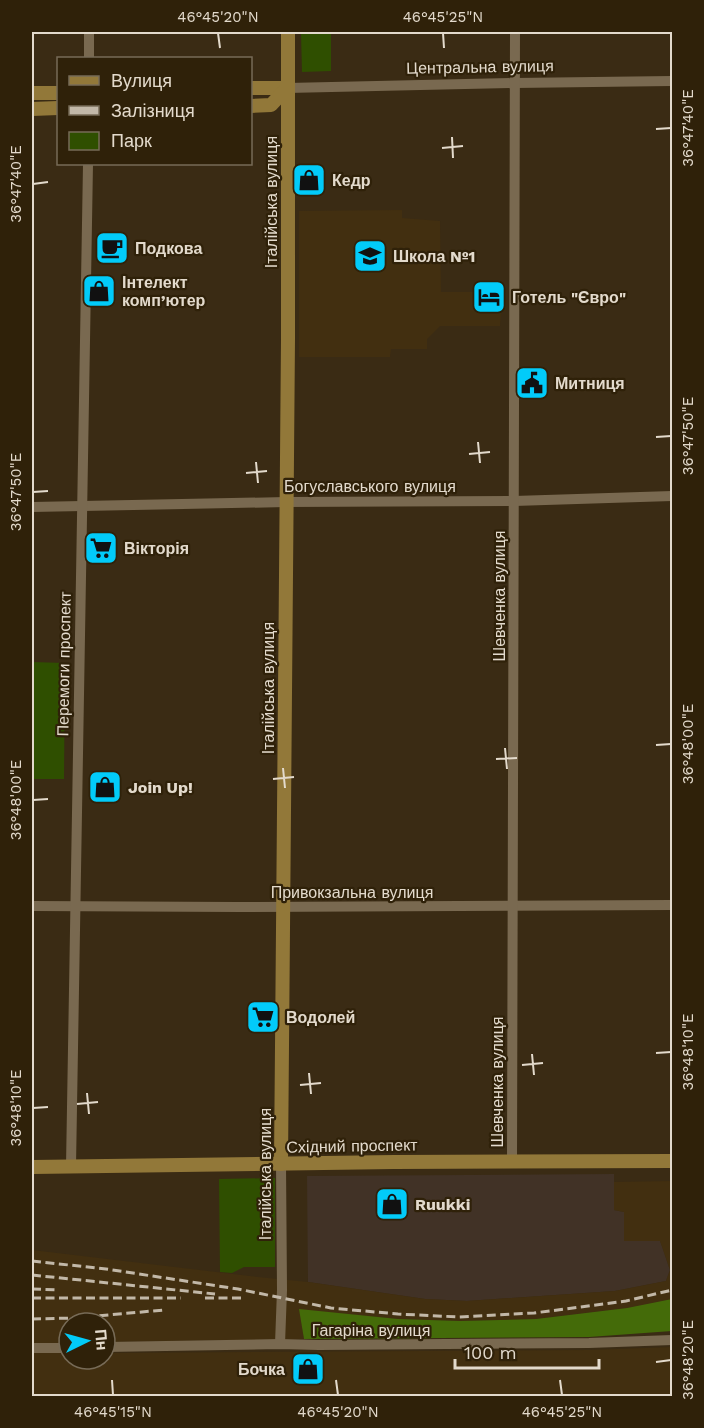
<svg xmlns="http://www.w3.org/2000/svg" width="704" height="1428" font-family="'Work Sans',sans-serif">
	<rect width="100%" height="100%" fill="#3a2b14"/>
	<!-- commercial -->
	<path fill="#413226" d="M614,1174v36l10,2 36,28 10,30 -4,11 -51,10 -148,10 -42,-2 -117,-17 -1,-106z"/>
	<!-- built -->
	<g fill="#422f10">
		<path d="M402,210v8l38,3 1,71h33v17h27l-1,17h-60l-13,13v10h-36l-1,8h-91v-146z"/>
		<path d="M672,1181v118l-45,9 -91,11 -76,2 -62,-2 -98,-9 4,29 -199,3v-19h-36v20h-37v-93l226,27 50,5 117,17 42,2 148,-10 51,-10 4,-11 -10,-29h-36v-29l-10,-2v-28z"/>
		<path d="M672,1347v49h-640v-43h37v6h36v-6l485,-3z"/>
	</g>
	<!-- green -->
	<g fill="#2f4f00">
		<path d="M301,34h30v37l-29,1z"/>
		<path d="M32,662l33,1 -1,116h-32z"/>
		<path d="M275,1178v89h-31l-12,6 -12,-1 -1,-93z"/>
	</g>
	<!-- forest -->
	<path fill="#446b09" d="M672,1299v32l-83,6 -285,2 -5,-30 99,10 62,2 76,-2 91,-11z"/>
	<g fill="none" stroke-linecap="round" stroke-linejoin="round">
		<!-- minor -->
		<g stroke="#796950" stroke-width="10">
			<path d="M89,58v-26"/>
			<path d="M287,88l228,-5 157,-2"/>
			<path d="M32,507l254,-5 228,-1 158,-5"/>
			<path d="M32,906l205,1 435,-2"/>
			<path d="M512,1161l3,-1129"/>
			<path d="M71,1166l17,-1002"/>
			<path d="M280,1344l2,-54 -1,-126"/>
			<path d="M105,1347l175,-3 39,1 270,-2 83,-3"/>
			<path d="M32,1348h37"/>
		</g>
		<!-- major -->
		<g stroke="#927839" stroke-width="14">
			<path d="M250,88h37"/>
			<path d="M32,93h26"/>
			<path d="M250,106l21,-1 16,-17"/>
			<path d="M32,109l26,-1"/>
			<path d="M281,1164l7,-825v-307"/>
			<path d="M32,1167l362,-5 278,-1"/>
		</g>
		<!-- rail -->
		<g stroke="#c2b8a8" stroke-width="3" stroke-dasharray="9 4.5" stroke-linecap="butt">
			<path d="M32,1261l74,8 132,20 93,19 67,6 61,3 75,-4 92,-12 46,-11"/>
			<path d="M32,1275l183,19"/>
			<path d="M32,1289l26,1"/>
			<path d="M32,1298h149"/>
			<path d="M205,1298h38"/>
			<path d="M32,1319l42,-1 90,-8"/>
		</g>
	</g>
	<!-- ticks -->
	<path fill="none" stroke="#e3dacc" stroke-width="2" d="M218,33l2,15M443,33l1,15M656,129l15,-1M452,137l1,21M442,148l21,-2M33,184l15,-2M656,437l15,-1M478,442l2,21M469,454l21,-2M256,462l2,21M246,473l21,-2M33,492l15,-1M656,745l15,-1M505,748l2,21M496,759l21,-1M283,768l2,20M273,779l21,-2M33,800l15,-1M656,1053l15,-1M532,1054l2,21M522,1065l21,-2M309,1073l2,21M300,1085l21,-2M87,1093l2,21M77,1104l21,-2M33,1108l15,-1M656,1362l15,-2M112,1380l1,15M336,1380l2,15M560,1380l2,15"/>
	<!-- icons -->
	<defs>
		<symbol id="shop-square" viewBox="-11 -11 22 22"><rect x="-9" y="-9" width="18" height="18" rx="4" fill="#02cbf9" stroke="#2f2109"/><path d="M-5-2.5h2.3a2.7 3.5 0 0 1 5.4 0H5L5.5 6h-11ZM-1.5-2.5h3a1.5 2.3 0 0 0-3 0Z" fill="#111"/></symbol>
		<symbol id="cafe-square" viewBox="-11 -11 22 22"><rect x="-9" y="-9" width="18" height="18" rx="4" fill="#02cbf9" stroke="#2f2109"/><path d="M-5.5-4.5H6V0H3Q3 3.5 0 3.5H-2.5Q-5.5 3.5-5.5 0ZM3-3.2v2h1.7v-2ZM-6 4.5H4V6H-6Z" fill="#111"/></symbol>
		<symbol id="school-square" viewBox="-11 -11 22 22"><rect x="-9" y="-9" width="18" height="18" rx="4" fill="#02cbf9" stroke="#2f2109"/><path d="M0-5L7-2L0 1L-7-2ZM-4 1L0 2.5L4 1V4Q0 6-4 4Z" fill="#111"/></symbol>
		<symbol id="hotel-square" viewBox="-11 -11 22 22"><rect x="-9" y="-9" width="18" height="18" rx="4" fill="#02cbf9" stroke="#2f2109"/><path d="M-6-4.5h1.5V1H6V5H4.5V3h-9V5H-6ZM-4 0a1.8 1.8 0 1 1 3.6 0ZM.5 0V-2.5h3Q6-2.5 6 0Z" fill="#111"/></symbol>
		<symbol id="civic-square" viewBox="-11 -11 22 22"><rect x="-9" y="-9" width="18" height="18" rx="4" fill="#02cbf9" stroke="#2f2109"/><path d="M-.6-6.5H3V-4.5H.6V-3L4-1V1h2V6H-6V1h2V-1L-.6-3ZM-1.2 2.5V6h2.4V2.5Z" fill="#111"/></symbol>
		<symbol id="supermarket-square" viewBox="-11 -11 22 22"><rect x="-9" y="-9" width="18" height="18" rx="4" fill="#02cbf9" stroke="#2f2109"/><path d="M-6-5.5h2.5l.6 2H6L4.5 2H-2.5L-4.4-4H-6ZM-1.5 3.2a1.3 1.3 0 1 0 .1 0ZM3 3.2a1.3 1.3 0 1 0 .1 0Z" fill="#111"/></symbol>
	</defs>
	<g fill-rule="evenodd">
		<use href="#shop-square" x="290" y="161" width="38" height="38"/>
		<use href="#cafe-square" x="93" y="229" width="38" height="38"/>
		<use href="#school-square" x="351" y="237" width="38" height="38"/>
		<use href="#shop-square" x="80" y="272" width="38" height="38"/>
		<use href="#hotel-square" x="470" y="278" width="38" height="38"/>
		<use href="#civic-square" x="513" y="364" width="38" height="38"/>
		<use href="#supermarket-square" x="82" y="529" width="38" height="38"/>
		<use href="#shop-square" x="86" y="768" width="38" height="38"/>
		<use href="#supermarket-square" x="244" y="998" width="38" height="38"/>
		<use href="#shop-square" x="373" y="1185" width="38" height="38"/>
		<use href="#shop-square" x="289" y="1350" width="38" height="38"/>
	</g>
	<g text-anchor="middle" dominant-baseline="central" stroke-width="4.5" stroke-linejoin="round" paint-order="stroke">
		<!-- street labels -->
		<g font-size="16" fill="#e3dacc" stroke="#2f2109">
			<text transform="translate(480 67) rotate(-1)">Центральна вулиця</text>
			<text transform="translate(271 202) rotate(-90)">Італійська вулиця</text>
			<text x="370" y="486">Богуславського вулиця</text>
			<text transform="translate(499 596) rotate(-90)">Шевченка вулиця</text>
			<text transform="translate(64 664) rotate(-89)">Перемоги проспект</text>
			<text transform="translate(268 688) rotate(-90)">Італійська вулиця</text>
			<text x="352" y="892">Привокзальна вулиця</text>
			<text transform="translate(497 1082) rotate(-90)">Шевченка вулиця</text>
			<text transform="translate(352 1146) rotate(-1)">Східний проспект</text>
			<text transform="translate(265 1174) rotate(-90)">Італійська вулиця</text>
			<text x="371" y="1330">Гагаріна вулиця</text>
		</g>
		<!-- poi labels -->
		<g font-size="16" font-weight="bold" fill="#e3dacc" stroke="#2f2109" text-anchor="start">
			<text x="332" y="180">Кедр</text>
			<text x="135" y="248">Подкова</text>
			<text x="393" y="256">Школа №1</text>
			<text x="122" y="282">Інтелект<tspan x="122" dy="18">комп’ютер</tspan></text>
			<text x="512" y="297">Готель "Євро"</text>
			<text x="555" y="383">Митниця</text>
			<text x="124" y="548">Вікторія</text>
			<text x="128" y="787">Join Up!</text>
			<text x="286" y="1017">Водолей</text>
			<text x="415" y="1204">Ruukki</text>
			<text x="285" y="1369" text-anchor="end">Бочка</text>
		</g>
	</g>
	<!-- border -->
	<rect width="704" height="1428" fill="none" stroke="#2f2109" stroke-width="66"/>
	<!-- legend -->
	<rect x="57" y="57" width="195" height="108" fill="#2f2109" stroke="#776b57" stroke-width="1.5"/>
	<rect x="69" y="76" width="30" height="9" fill="#927839" stroke="#776b57" stroke-width="1.5"/>
	<text x="111" y="87" font-size="18" fill="#e3dacc">Вулиця</text>
	<rect x="69" y="106" width="30" height="9" fill="#c2b8a8" stroke="#776b57" stroke-width="1.5"/>
	<text x="111" y="117" font-size="18" fill="#e3dacc">Залізниця</text>
	<rect x="69" y="132" width="30" height="18" fill="#2f4f00" stroke="#776b57" stroke-width="1.5"/>
	<text x="111" y="147" font-size="18" fill="#e3dacc">Парк</text>
	<!-- north arrow -->
	<g transform="translate(87 1341) rotate(85)"><circle r="28" fill="#2f2109" stroke="#776b57" stroke-width="1.5"/>
	<path d="M0-4.5L10 22L0 15L-10 22Z" fill="#02cbf9"/>
	<text y="-9" font-size="16" font-weight="bold" text-anchor="middle" fill="#e3dacc">Пн</text>
	</g>
	<!-- scale -->
	<path d="M455 1359v9h144v-9" fill="none" stroke="#e3dacc" stroke-width="3"/>
	<text x="464" y="1359" font-size="18" fill="#e3dacc" stroke="#2f2109" stroke-width="4.5" paint-order="stroke">100 m</text>
	<rect x="33" y="33" width="638" height="1362" fill="none" stroke="#e3dacc" stroke-width="2"/>
	<g font-size="15" text-anchor="middle" fill="#e3dacc">
		<text x="218" y="22">46°45'20"N</text>
		<text x="443" y="22">46°45'25"N</text>
		<text transform="translate(688 128) rotate(-90)" y="5">36°47'40"E</text>
		<text transform="translate(16 184) rotate(-90)" y="5">36°47'40"E</text>
		<text transform="translate(688 436) rotate(-90)" y="5">36°47'50"E</text>
		<text transform="translate(16 492) rotate(-90)" y="5">36°47'50"E</text>
		<text transform="translate(688 744) rotate(-90)" y="5">36°48'00"E</text>
		<text transform="translate(16 800) rotate(-90)" y="5">36°48'00"E</text>
		<text transform="translate(688 1052) rotate(-90)" y="5">36°48'10"E</text>
		<text transform="translate(16 1108) rotate(-90)" y="5">36°48'10"E</text>
		<text transform="translate(688 1360) rotate(-90)" y="5">36°48'20"E</text>
		<text x="113" y="1417">46°45'15"N</text>
		<text x="338" y="1417">46°45'20"N</text>
		<text x="562" y="1417">46°45'25"N</text>
	</g>
</svg>
